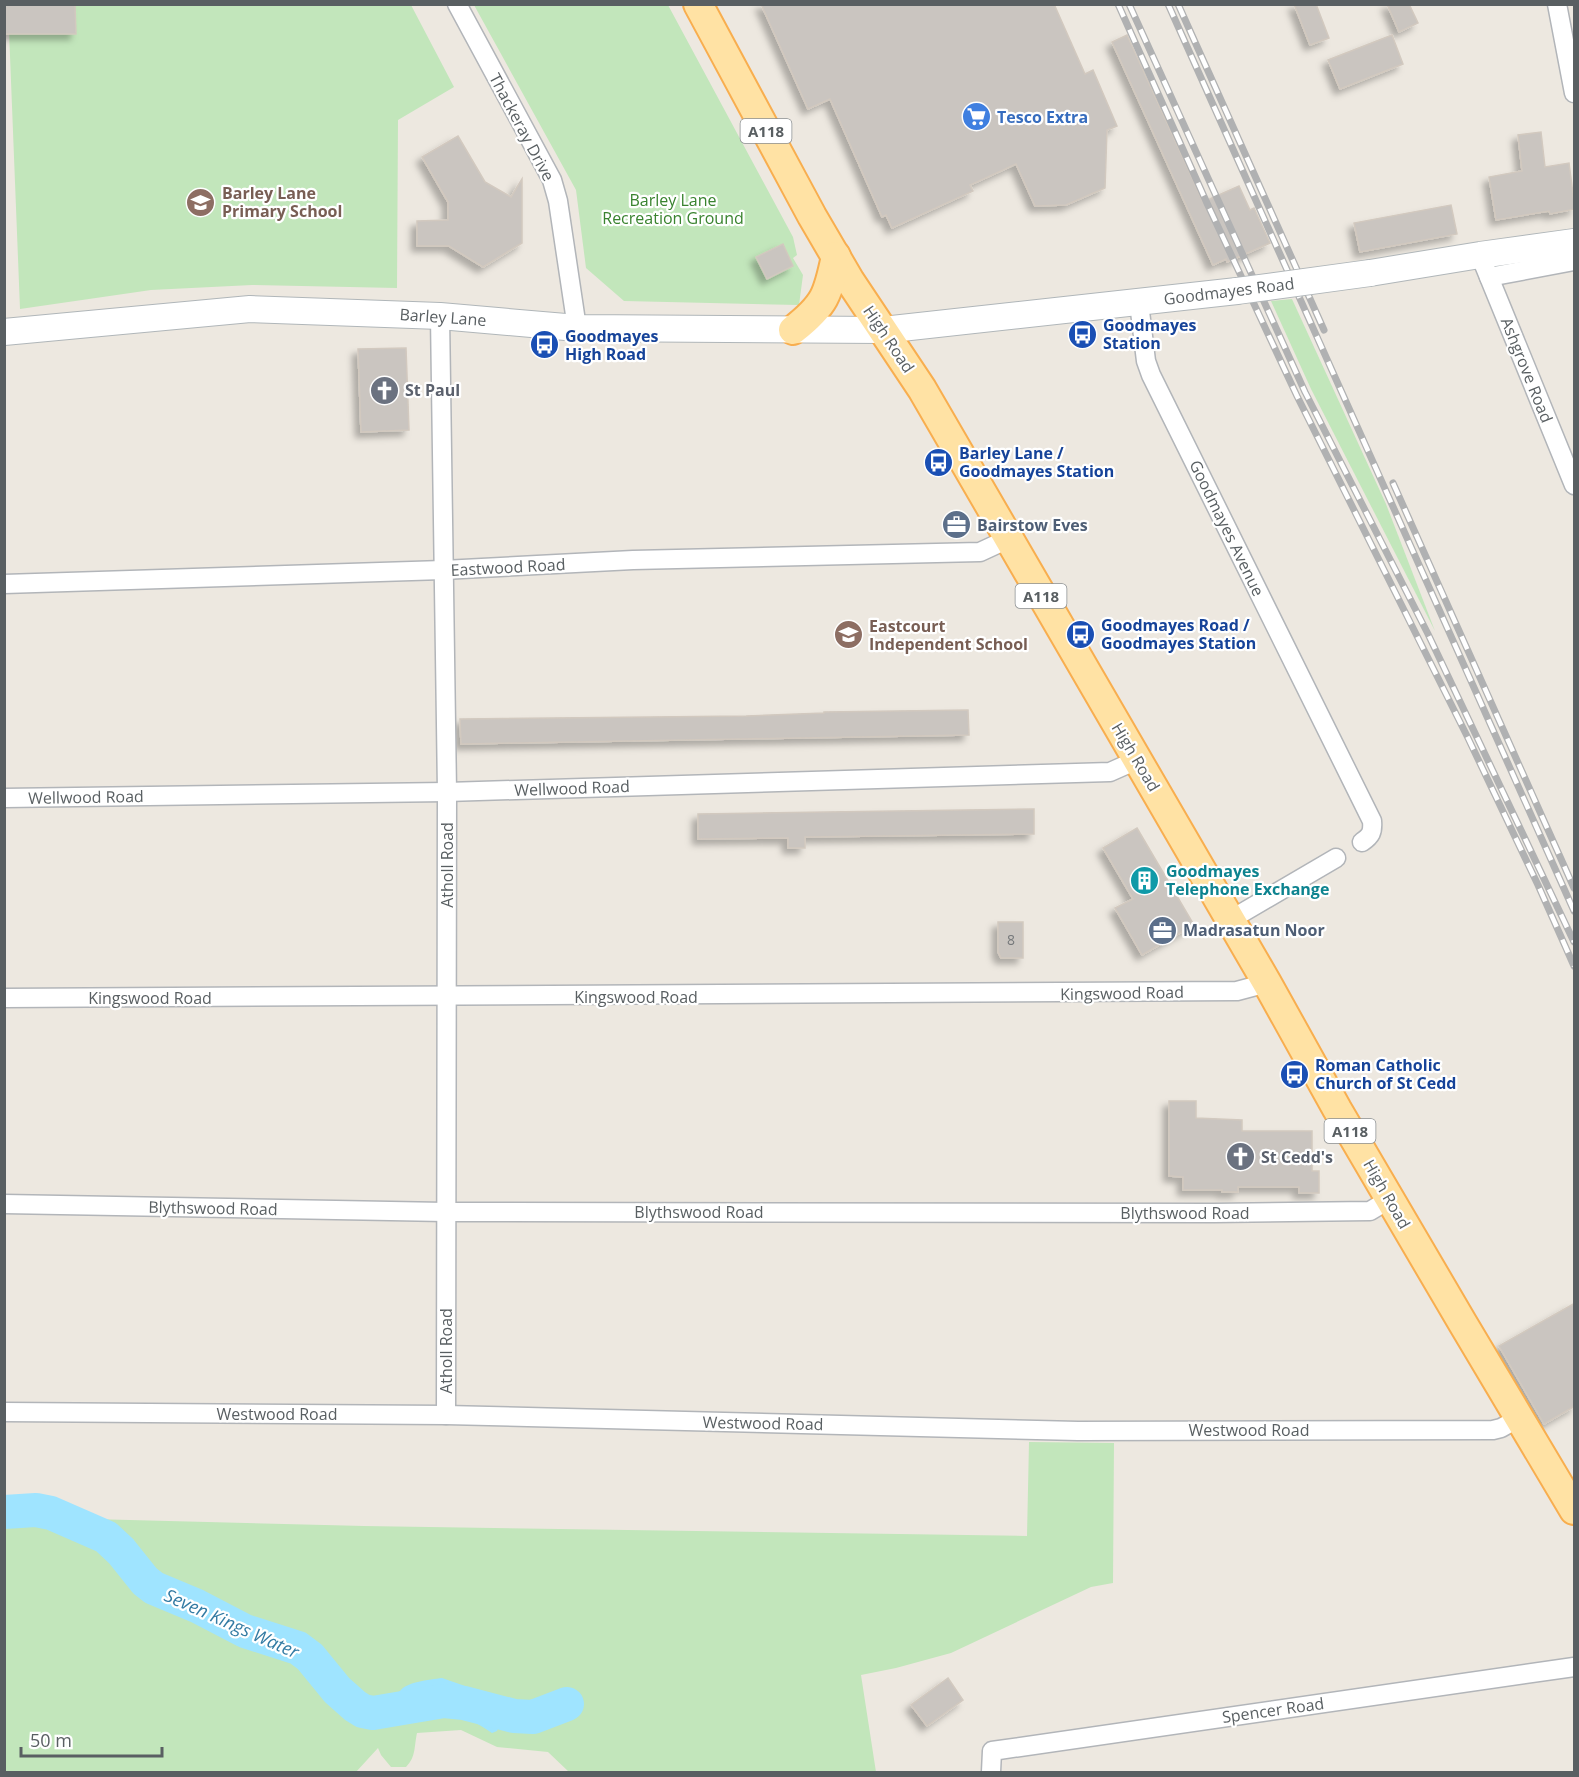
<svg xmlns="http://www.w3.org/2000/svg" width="1579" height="1777" font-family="'Open Sans',sans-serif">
	<defs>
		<filter id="shadow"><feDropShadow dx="-5.5" dy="5.5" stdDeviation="3" flood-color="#0004"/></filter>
	</defs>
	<rect width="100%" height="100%" fill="#ede8e0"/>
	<!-- green -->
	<g fill="#c2e6bb">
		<path d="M8,5h403l43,82 -56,33 -1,168 -145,-3 -101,5 -131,19z"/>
		<path d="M474,5h194l125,232 4,18 -4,3 10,17 -4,30 -175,-4 -38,-33 -10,-78z"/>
		<path d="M1292,299l94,205 49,127 -124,-242 -40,-88z"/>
		<path d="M1029,1442l85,1 -1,140 -22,4 -140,66 -55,15 -35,7 15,97h-307l-21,-20 -51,-5 -36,-17 -44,3c-3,14 -1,24 -11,34h-15l-10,-12 -3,-7 -22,24h-351v-254l73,-2 13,3 273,7 663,10z"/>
	</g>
	<!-- water -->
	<path fill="#9fe4ff" d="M442,1678l49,17 9,29 -3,7 -5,2c-14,-9 -30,-20 -47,-20 -15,0 -33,8 -47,0 0,-5 -3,-13 0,-19 6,-13 32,-14 44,-16z"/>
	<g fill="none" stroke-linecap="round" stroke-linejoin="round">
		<!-- river -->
		<path stroke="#9fe4ff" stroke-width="34" d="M4,1512l32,-2 15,3 55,24 15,14 24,30 9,7 43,18 48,25 53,17 12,9 27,33 18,16 8,5 10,2 71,-12 20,2 50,13 19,1 34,-13"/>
	</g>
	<!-- building -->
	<g fill="#cac5c0" stroke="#d2c9bf" stroke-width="1.5" filter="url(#shadow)">
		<path d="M75,4l1,30h-72l1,-30z"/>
		<path d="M761,4h293l31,70 8,-4 24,56 -10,4 -2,58 -39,17 -31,1 -19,-42 -46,21 3,6 -81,37 -6,-13 -4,2 -52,-118 -22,10z"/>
		<path d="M1294,4h22l13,34 -19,7z"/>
		<path d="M1387,4h22l9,19 -19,9z"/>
		<path d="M1127,35l76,167 36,-16 11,24 4,-2 16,35 -43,19 -1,-3 -13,6 -101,-223z"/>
		<path d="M1392,35l11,29 -63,25 -12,-29z"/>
		<path d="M1541,132l4,35 24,-4 6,46 -25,5 -1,-3 -53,9 -7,-43 33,-6 -4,-36z"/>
		<path d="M458,136l27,46 26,15 11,-18v64l-39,24 -34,-21h-32v-25l31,-1v-18l-26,-45z"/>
		<path d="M1451,205l6,29 -97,18 -6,-29z"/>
		<path d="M783,244l10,22 -26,13 -11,-22z"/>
		<path d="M406,348l3,82 -48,2 -3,-83z"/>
		<path d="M968,710l1,25 -508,9 -1,-25 286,-3 78,-3v-1z"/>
		<path d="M1034,809v25l-229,3v11h-17v-10l-90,1v-25z"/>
		<path d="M1137,828l57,97 -52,30 -27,-47 18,-9 -30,-51z"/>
		<path d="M998,922h25v36h-22l-3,-6z"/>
		<path d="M1169,1101h27v17l46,2v11h70v40h7v22h-20v-6h-61v5h-16v-2h-39v-13l-14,-1z"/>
		<path d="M1575,1303v103l-31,18 -45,-78z"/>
		<path d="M948,1678l15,22 -36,26 -16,-21z"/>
	</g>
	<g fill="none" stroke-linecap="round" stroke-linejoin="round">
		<defs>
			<g id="street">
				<path d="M457,4l95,176 6,21 19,127"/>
				<path d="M1557,4l17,89"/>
				<path d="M1480,255l94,230"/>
				<path d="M1489,277l85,-16"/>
				<path d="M1139,303l7,58 5,14 221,446c1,11 -1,15 -10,21"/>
				<path d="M440,316l7,476 -1,623"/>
				<path d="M4,584l439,-14 190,-10 347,-8 28,-13"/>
				<path d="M4,798l443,-6 663,-20 27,-12"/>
				<path d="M1230,920l106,-62"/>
				<path d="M4,998c411,0 822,-1 1233,-7l30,-8"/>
				<path d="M4,1204l441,8 769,1 156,-2 20,-12"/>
				<path d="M4,1412l442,3 632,16 415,-1 8,-2 18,-10"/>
				<path d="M991,1772l1,-21 582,-84"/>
			</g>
			<g id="secondary">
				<path d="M1370,273l110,-18 94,-13"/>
				<path d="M4,332l246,-23 190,7 137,12 306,2 354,-39"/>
			</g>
			<g id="primary">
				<path d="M698,4l114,212 38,65 72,108 345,594 70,126 125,213 112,188"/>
				<path d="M793,330c32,-25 35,-35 43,-74"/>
			</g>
		</defs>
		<!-- street casing -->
		<use href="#street" stroke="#b2b5b9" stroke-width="21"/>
		<!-- secondary casing -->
		<use href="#secondary" stroke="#b0b6b9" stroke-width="28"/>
		<!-- primary casing -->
		<use href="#primary" stroke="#f8ae4f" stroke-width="32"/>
		<!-- street -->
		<use href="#street" stroke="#fff" stroke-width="18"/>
		<!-- secondary -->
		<use href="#secondary" stroke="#fff" stroke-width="26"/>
		<!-- primary -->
		<use href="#primary" stroke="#ffe2a4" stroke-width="28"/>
		<defs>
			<g id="rail">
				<path d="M1118,4l88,197 91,195 171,342 70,147 36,81"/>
				<path d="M1129,4l176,388 123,242 146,308"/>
				<path d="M1168,4l406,907"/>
				<path d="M1178,4l146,326"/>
				<path d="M1393,483l181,405"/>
			</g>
		</defs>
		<!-- rail casing -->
		<use href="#rail" stroke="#b0b1b2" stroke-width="7"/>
		<!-- rail -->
		<use href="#rail" stroke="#fff" stroke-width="4.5" stroke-dasharray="14" stroke-linecap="butt"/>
		<defs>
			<path id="secondary-bridge" d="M1237,291l133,-18"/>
		</defs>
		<!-- secondary-bridge casing -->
		<use href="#secondary-bridge" stroke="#b0b6b9" stroke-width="28" stroke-linecap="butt"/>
		<!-- secondary-bridge -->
		<use href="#secondary-bridge" stroke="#fff" stroke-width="26"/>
	</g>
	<!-- icons -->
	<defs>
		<symbol id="supermarket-disc" viewBox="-11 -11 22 22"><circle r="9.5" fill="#3f7fe0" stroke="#fff"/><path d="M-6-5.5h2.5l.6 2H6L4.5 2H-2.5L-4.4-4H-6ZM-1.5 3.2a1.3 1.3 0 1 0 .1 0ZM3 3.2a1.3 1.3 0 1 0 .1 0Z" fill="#fff"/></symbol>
		<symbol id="school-disc" viewBox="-11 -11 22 22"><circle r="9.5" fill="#8d6e63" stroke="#fff"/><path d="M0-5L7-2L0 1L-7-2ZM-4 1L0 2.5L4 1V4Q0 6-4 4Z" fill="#fff"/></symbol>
		<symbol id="bus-disc" viewBox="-11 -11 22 22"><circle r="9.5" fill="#1a4fb4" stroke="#fff"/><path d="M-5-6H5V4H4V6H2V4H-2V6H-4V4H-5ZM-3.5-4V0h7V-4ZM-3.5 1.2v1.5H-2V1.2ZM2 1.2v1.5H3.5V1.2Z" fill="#fff"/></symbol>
		<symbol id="church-disc" viewBox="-11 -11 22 22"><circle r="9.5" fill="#6b7280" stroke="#fff"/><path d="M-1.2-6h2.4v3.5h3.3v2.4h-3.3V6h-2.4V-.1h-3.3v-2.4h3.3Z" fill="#fff"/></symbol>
		<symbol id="office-disc" viewBox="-11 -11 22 22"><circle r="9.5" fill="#5c6f8a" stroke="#fff"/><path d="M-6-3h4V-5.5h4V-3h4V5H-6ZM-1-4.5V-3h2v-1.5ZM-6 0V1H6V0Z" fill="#fff"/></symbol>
		<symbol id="building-disc" viewBox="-11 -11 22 22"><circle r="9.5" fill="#0f9aa8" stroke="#fff"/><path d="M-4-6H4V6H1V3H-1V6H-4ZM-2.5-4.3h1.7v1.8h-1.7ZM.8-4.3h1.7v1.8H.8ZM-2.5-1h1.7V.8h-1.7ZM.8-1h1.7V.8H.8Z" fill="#fff"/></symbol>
	</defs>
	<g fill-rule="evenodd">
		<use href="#supermarket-disc" x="960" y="100" width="33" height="33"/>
		<use href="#school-disc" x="184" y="186" width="33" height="33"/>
		<use href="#bus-disc" x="1066" y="318" width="33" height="33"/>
		<use href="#bus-disc" x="528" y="328" width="33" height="33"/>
		<use href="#church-disc" x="368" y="374" width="33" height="33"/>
		<use href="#bus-disc" x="922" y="446" width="33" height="33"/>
		<use href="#office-disc" x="940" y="508" width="33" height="33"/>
		<use href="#bus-disc" x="1064" y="618" width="33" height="33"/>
		<use href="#school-disc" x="832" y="618" width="33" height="33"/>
		<use href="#building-disc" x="1128" y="864" width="33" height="33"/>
		<use href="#office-disc" x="1146" y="914" width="33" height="33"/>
		<use href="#bus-disc" x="1278" y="1058" width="33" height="33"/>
		<use href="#church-disc" x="1224" y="1140" width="33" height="33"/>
	</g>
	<g text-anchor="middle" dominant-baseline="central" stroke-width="4.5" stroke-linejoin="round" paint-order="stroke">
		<!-- number labels -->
		<g font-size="14" fill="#75787a">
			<text x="1011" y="939">8</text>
		</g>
		<!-- shield labels -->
		<g fill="#fff" stroke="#8b8f91" stroke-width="1.5">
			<rect x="740.5" y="119" width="51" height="24" rx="4.5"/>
			<rect x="1015.5" y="584" width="51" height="24" rx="4.5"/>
			<rect x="1324.5" y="1119" width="51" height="24" rx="4.5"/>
		</g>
		<g font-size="15" font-weight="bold" fill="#595f62">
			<text x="766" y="131">A118</text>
			<text x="1041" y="596">A118</text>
			<text x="1350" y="1131">A118</text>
		</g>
		<!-- shop labels -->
		<g font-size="16" font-weight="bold" fill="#366cbe" stroke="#fff" text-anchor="start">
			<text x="997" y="117">Tesco Extra</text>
		</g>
		<!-- street labels -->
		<g font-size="16" fill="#595f62" stroke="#fff">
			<text transform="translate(522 127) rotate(62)">Thackeray Drive</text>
			<text transform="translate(1229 291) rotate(-7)">Goodmayes Road</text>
			<text transform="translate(443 317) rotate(4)">Barley Lane</text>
			<text transform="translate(889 339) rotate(56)">High Road</text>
			<text transform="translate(1527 370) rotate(68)">Ashgrove Road</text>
			<text transform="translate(1227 528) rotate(64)">Goodmayes Avenue</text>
			<text transform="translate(508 567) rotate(-3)">Eastwood Road</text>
			<text transform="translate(1136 757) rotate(59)">High Road</text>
			<text transform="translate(572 788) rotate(-2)">Wellwood Road</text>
			<text transform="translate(86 797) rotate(-1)">Wellwood Road</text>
			<text transform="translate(447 865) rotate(-90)">Atholl Road</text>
			<text transform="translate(1122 993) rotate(-1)">Kingswood Road</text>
			<text x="636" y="997">Kingswood Road</text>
			<text x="150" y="998">Kingswood Road</text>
			<text transform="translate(1387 1194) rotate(60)">High Road</text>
			<text transform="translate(213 1208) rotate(1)">Blythswood Road</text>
			<text x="699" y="1212">Blythswood Road</text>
			<text x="1185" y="1213">Blythswood Road</text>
			<text transform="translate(446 1351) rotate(-90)">Atholl Road</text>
			<text x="277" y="1414">Westwood Road</text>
			<text transform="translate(763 1423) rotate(1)">Westwood Road</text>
			<text x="1249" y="1430">Westwood Road</text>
			<text transform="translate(1273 1710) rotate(-8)">Spencer Road</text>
		</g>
		<!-- education labels -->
		<g font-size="16" font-weight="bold" fill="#785e54" stroke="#fff" text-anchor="start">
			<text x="222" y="193">Barley Lane<tspan x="222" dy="18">Primary School</tspan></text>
			<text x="869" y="626">Eastcourt<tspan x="869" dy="18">Independent School</tspan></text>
		</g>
		<!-- park labels -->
		<g font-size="16" fill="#39832f" stroke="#fff">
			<text x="673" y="200">Barley Lane<tspan x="673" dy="18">Recreation Ground</tspan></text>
		</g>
		<!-- transit labels -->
		<g font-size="16" font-weight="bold" fill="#164399" stroke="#fff" text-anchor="start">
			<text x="1103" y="325">Goodmayes<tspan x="1103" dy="18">Station</tspan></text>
			<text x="565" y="336">Goodmayes<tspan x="565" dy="18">High Road</tspan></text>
			<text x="959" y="453">Barley Lane /<tspan x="959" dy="18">Goodmayes Station</tspan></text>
			<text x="1101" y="625">Goodmayes Road /<tspan x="1101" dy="18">Goodmayes Station</tspan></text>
			<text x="1315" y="1065">Roman Catholic<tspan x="1315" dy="18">Church of St Cedd</tspan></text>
		</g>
		<!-- worship labels -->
		<g font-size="16" font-weight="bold" fill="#5b616d" stroke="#fff" text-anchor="start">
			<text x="405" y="390">St Paul</text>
			<text x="1261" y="1157">St Cedd's</text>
		</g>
		<!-- service labels -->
		<g font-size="16" font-weight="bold" fill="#4e5e75" stroke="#fff" text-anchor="start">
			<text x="977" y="525">Bairstow Eves</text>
			<text x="1183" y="930">Madrasatun Noor</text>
		</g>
		<!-- culture labels -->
		<g font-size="16" font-weight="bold" fill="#0d838f" stroke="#fff" text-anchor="start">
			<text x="1166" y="871">Goodmayes<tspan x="1166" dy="18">Telephone Exchange</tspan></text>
		</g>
		<!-- water labels -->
		<g font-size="18" font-style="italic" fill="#337ba3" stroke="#fff">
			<text transform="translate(232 1623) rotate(24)">Seven Kings Water</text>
		</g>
	</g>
	<!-- border -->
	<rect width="1579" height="1777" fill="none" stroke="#595f62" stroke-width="12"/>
	<!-- scale -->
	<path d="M21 1747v9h141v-9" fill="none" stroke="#595f62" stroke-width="3"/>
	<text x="30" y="1747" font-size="18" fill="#595f62" stroke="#ffffff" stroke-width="4.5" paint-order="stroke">50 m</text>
</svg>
